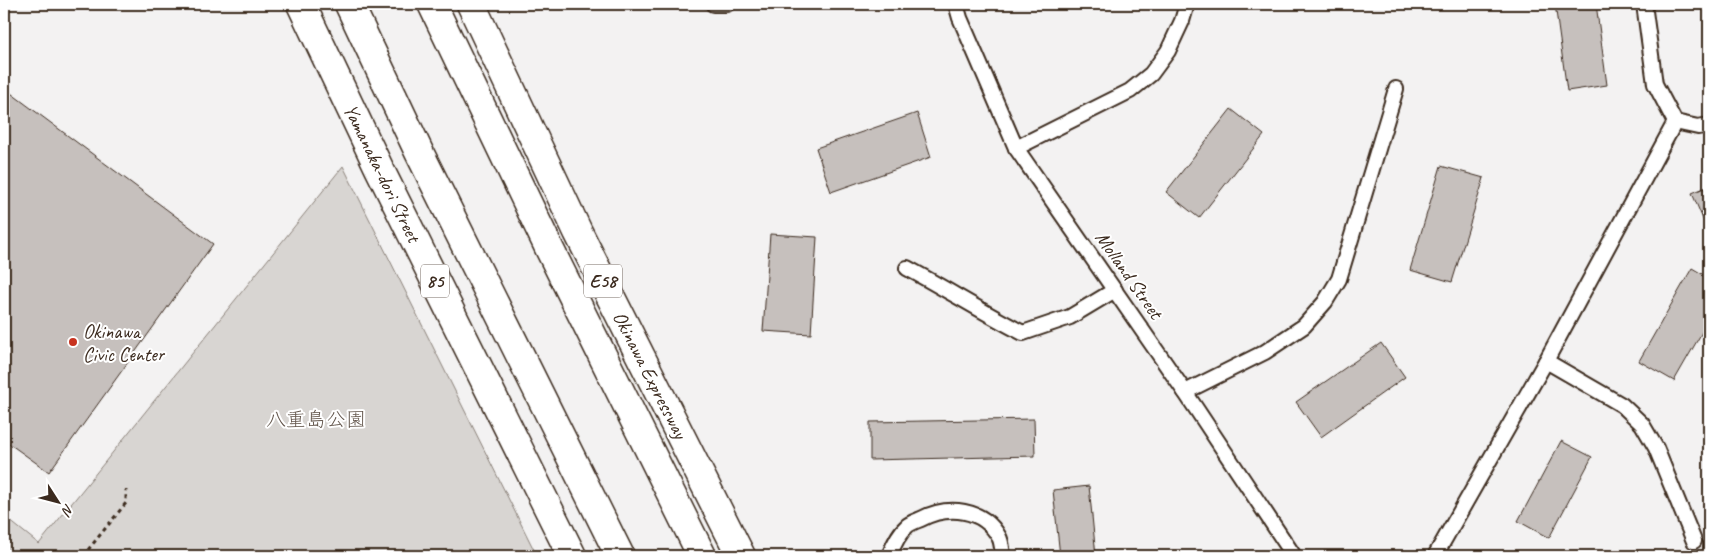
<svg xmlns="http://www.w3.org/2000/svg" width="1713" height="560" font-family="Caveat,'Klee One',sans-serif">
	<rect width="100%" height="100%" fill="#f3f2f2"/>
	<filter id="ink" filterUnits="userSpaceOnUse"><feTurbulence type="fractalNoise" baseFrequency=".02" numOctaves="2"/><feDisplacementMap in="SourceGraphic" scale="10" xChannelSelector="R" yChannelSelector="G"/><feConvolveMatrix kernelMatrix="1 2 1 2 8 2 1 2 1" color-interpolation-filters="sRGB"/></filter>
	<g filter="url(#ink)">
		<!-- green -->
		<path fill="#d8d5d2" stroke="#8a8078" d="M343,166l194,390h-533v-40l35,28z"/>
		<!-- building -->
		<g fill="#c6c0bd" stroke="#3b2a1e">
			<path d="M1555,4h41l11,81 -40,6z"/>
			<path d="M4,88l209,156 -164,228 -45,-32z"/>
			<path d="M1231,109l33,26 -65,83 -33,-26z"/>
			<path d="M917,113l14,44 -100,35 -15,-44z"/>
			<path d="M1441,166l43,12 -32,104 -42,-12z"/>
			<path d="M1709,186v43h-2l-15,-36z"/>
			<path d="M770,234l47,3 -6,97 -48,-3z"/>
			<path d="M1692,268l17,10v42l-35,61 -35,-20z"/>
			<path d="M1381,343l24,34 -84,60 -25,-35z"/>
			<path d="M1034,419l1,37 -165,4v-38z"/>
			<path d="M1561,441l31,16 -43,81 -31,-17z"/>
			<path d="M1089,486l7,70h-36l-7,-66z"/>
		</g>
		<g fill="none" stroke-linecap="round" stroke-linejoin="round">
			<defs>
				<g id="service">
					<path d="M713,4h14"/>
					<path d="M956,4l4,14 56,130 169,244 109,164"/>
					<path d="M1644,4l11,80 20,38 23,5 11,-2"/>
					<path d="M1016,148l114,-57 21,-17 17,-23 14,-30 5,-17"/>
					<path d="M907,268c39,21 77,45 116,65l47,-16 45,-27"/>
					<path d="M1546,361l76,44 20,19 14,24 38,93"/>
					<path d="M1185,392l80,-40 39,-26 21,-24 14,-23 57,-190"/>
					<path d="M889,556c4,-10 9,-22 18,-30 3,-3 9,-5 14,-7 27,-14 62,-11 78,18 3,5 3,13 4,19"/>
					<path d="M1435,556l111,-195 129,-239"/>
				</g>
				<g id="primary">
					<path d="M301,4l78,164 193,388"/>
					<path d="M349,4l70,148 201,404"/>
				</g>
				<g id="motorway">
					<path d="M432,4l118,246 152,306"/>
					<path d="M471,4l107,228 163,324"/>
				</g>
			</defs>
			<!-- service casing -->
			<use href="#service" stroke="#3b2a1e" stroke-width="18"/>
			<!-- primary casing -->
			<use href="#primary" stroke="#3b2a1e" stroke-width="31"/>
			<!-- motorway casing -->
			<use href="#motorway" stroke="#3b2a1e" stroke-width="31"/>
			<!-- path -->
			<path stroke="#3b2a1e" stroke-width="3" stroke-dasharray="4 4" stroke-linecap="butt" d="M83,556l43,-53v-13"/>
			<!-- service -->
			<use href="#service" stroke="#fff" stroke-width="14"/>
			<!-- primary -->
			<use href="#primary" stroke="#fff" stroke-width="28"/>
			<!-- motorway -->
			<use href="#motorway" stroke="#fff" stroke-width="28"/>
		</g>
	</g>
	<!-- markers -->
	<circle fill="#c8321e" stroke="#fff" stroke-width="2" cx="73" cy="342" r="5"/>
	<g text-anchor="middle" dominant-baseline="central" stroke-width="4" stroke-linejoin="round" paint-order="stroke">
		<!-- shield labels -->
		<g fill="#fff" stroke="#766a62" stroke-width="1">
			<rect x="421" y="264.5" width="28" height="33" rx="4"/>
			<rect x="584" y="264.5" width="38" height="33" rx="4"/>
		</g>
		<g font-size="19" font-weight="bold" fill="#3b2a1e">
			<text x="435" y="281">85</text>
			<text x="603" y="281">E58</text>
		</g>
		<!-- street labels -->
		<g font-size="20" fill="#3b2a1e" stroke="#fff">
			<text transform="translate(382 173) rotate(64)">Yamanaka-dori Street</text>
			<text transform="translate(1129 275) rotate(55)">Molland Street</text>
			<text transform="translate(650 375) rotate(63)">Okinawa Expressway</text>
		</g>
		<!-- poi labels -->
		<g font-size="20" fill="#3b2a1e" stroke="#fff" text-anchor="start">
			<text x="83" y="331">Okinawa<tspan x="83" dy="23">Civic Center</tspan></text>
		</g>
		<!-- park labels -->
		<g font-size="20" fill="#62554b" stroke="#fff">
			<text x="316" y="419">八重島公園</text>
		</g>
	</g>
	<!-- margin -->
	<rect width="1713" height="560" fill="none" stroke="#fff" stroke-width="20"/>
	<rect x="10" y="10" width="1693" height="540" fill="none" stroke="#3b2a1e" stroke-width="2" filter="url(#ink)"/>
	<!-- north arrow -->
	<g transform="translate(58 502) rotate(126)" stroke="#ffffff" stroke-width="4" paint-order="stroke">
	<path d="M0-4L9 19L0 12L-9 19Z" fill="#3b2a1e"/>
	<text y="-8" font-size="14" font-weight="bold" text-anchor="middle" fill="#3b2a1e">N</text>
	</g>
</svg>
